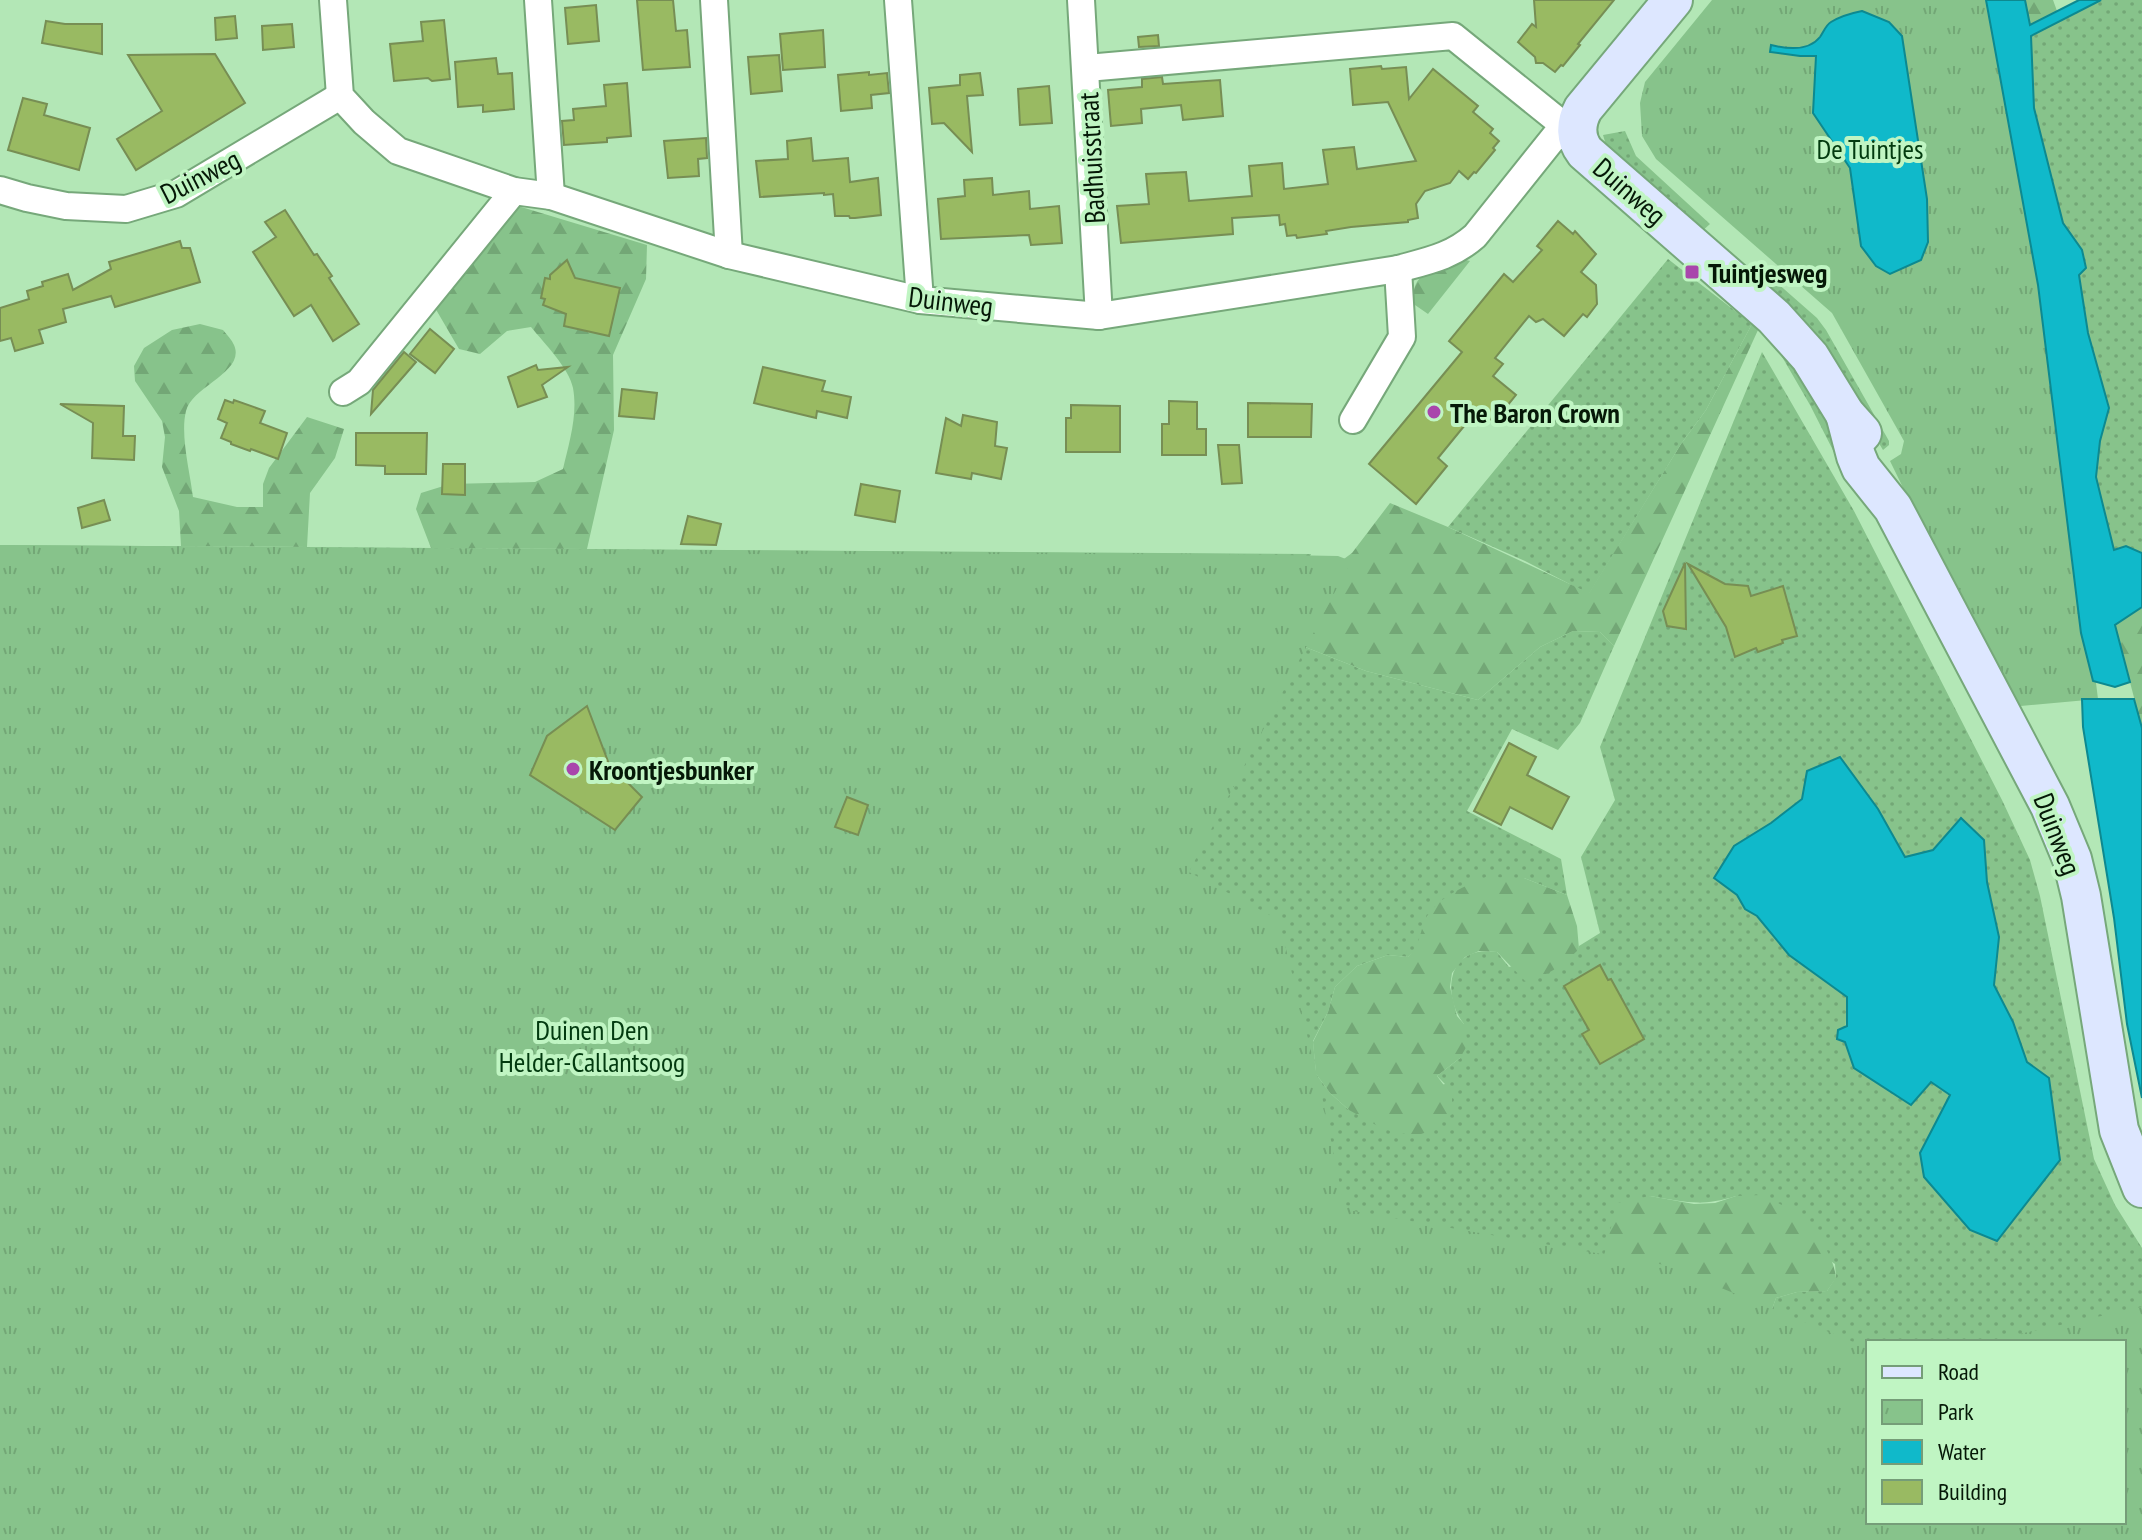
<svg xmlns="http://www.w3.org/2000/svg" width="2142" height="1540" font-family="'PT Sans Narrow',sans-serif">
	<defs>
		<pattern id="grass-dots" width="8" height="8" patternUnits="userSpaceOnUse" patternTransform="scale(2)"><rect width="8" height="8" fill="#87c38b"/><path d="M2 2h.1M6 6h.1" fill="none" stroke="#73a776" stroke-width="1.8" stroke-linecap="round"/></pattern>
		<pattern id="forest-firs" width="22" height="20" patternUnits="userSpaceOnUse" patternTransform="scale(2)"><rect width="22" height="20" fill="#87c38b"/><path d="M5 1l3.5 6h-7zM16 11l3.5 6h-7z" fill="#73a776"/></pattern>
		<pattern id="park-tufts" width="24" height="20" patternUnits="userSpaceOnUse" patternTransform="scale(2)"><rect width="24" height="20" fill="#87c38b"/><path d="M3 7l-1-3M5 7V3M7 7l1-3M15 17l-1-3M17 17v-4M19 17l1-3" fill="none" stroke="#73a776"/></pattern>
	</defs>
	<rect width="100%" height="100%" fill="#b3e7b6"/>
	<!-- grass -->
	<g fill="url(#grass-dots)" fill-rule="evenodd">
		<path d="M2101,0h41v553l-15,-7 -13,4 -18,-73 4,-36 9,-33 -21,-75 -9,-58 7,-7 -4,-17 -19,-28 -29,-115 -4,-72z"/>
		<path d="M1625,131l11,25 74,68 -10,9 -94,-88 -3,-10z"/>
		<path d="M1668,259l84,65 -46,86 -25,34 -92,150 -64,-33 -77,-34z"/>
		<path d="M1776,282l41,36 9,12 63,111v4l-6,5 -51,-85 -66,-74z"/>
		<path d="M1762,352l92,159 148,289 28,60 10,36 54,263 21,46 27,43v292h-543l172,-228 5,-14 21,-6 30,-1 9,-14 -1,-13 -99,-68c-35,11 -51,6 -86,0l-49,72 -1601,272v-995l1311,9 -7,19 -9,70 71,28 112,29 62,-53 33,-16 27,1 14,14 -34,77 -22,27 -46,-21 -45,82 94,48 6,36 -43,-17 -96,37 -12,35 -8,7 -20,-2 -31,11 -22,21 -7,25 -15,29 3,33 14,19 19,17 96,-26 -8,-8 23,-18 4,-34c-18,-22 -20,-65 14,-72 6,-1 14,0 19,0l12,15 70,-18v-3l21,-13 -19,-76 34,-57 -15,-53zM1802,799l76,10 27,48 27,-7 28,-32 24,22 3,42 12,55 -5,48 19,37 14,40 -107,91 30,-57 -19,-14 -77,-14 -9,-27 2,-44 -58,-42 -32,-39 -12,-7 -8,-14 34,-72zM1868,1342h256v180h-256z"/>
		<path d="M1785,354l46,65 12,51 -33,-65 -29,-50z"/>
	</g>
	<!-- forest -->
	<g fill="url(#forest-firs)">
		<path d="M2025,0h28l4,11 -27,15z"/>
		<path d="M518,206l129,39 -1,34 -33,76 1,75 -27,119 -156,-1 -15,-39 5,-16 29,-9 85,-2 28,-13c6,-26 15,-54 10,-81 -4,-20 -29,-45 -42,-61l-24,4 -27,23 -21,-5 -28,-48z"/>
		<path d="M1462,259l8,2 -42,53 -13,-9c-8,-33 22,-37 47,-46z"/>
		<path d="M200,324l23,6c4,5 9,10 11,15 12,27 -42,41 -48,66 -6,24 4,61 7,86l44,10h26v-23l6,-16 38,-51 37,12 -9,29 -25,35 -3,54 -126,-1 -2,-35 -17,-44 3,-30 -3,-16 -27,-40 -1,-15 10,-18 28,-18z"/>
		<path d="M1752,324l6,6 -144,316 -14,-14 -27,-1 -33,16 -62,53 -112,-29 -71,-28 -31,-25 88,-65 38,-50 58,24 141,66 92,-149 25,-34z"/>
		<path d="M2142,607v121l-27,-103z"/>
		<path d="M1486,877l38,1 43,17 10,31 2,23c-17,17 -31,27 -54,32l-28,-29 -18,-1 -14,6 -13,16 -2,14 7,29 7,8 4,20 -8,14 -23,18 15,20v18l-19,16 -18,6 -32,-7 -34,-19 -19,-17 -14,-19 -3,-32 15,-30 7,-25 22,-21 31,-11 20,2c13,-12 11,-26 19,-40 12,-21 39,-31 59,-40z"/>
		<path d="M1761,1195c9,4 20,9 29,15 22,15 43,41 46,68l-9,13 -30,1 -21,6 -5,14 -170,-44 16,-65 33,-7 44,8 21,-1 21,-7z"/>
	</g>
	<!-- park -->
	<g fill="url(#park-tufts)">
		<path d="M1712,0h282l57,320 47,379 -88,8 -120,-246 11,-7 3,-13 -72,-128 -176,-154 -14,-23 -2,-33 5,-21z"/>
		<path d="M0,545l1237,9 101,2 13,5 -162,311 90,48 43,176 22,109 7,1 2,5 312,54 203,83v174h256v-180h-141l159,-35v233h-2142z"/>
	</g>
	<!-- water -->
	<g fill="#10b9ca" stroke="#0d8990" stroke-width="2">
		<path d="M1986,0h39l5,25 49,-25h22l-70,36 3,72 29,115 19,27 4,18 -7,7 9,58 21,75 -9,33 -4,36 18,73 12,-4 16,7v54l-27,18 15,57 -15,5 -22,-6 -12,-48 -43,-348z"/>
		<path d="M1862,11l27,11 13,14 25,163 1,43 -7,18 -31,14 -14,-8 -15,-20 -11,-78 -37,-55 3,-57h-16l-30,-4 1,-7c16,4 38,6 49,-8 4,-6 6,-12 11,-15 10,-6 21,-9 31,-11z"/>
		<path d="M2082,699h52l8,29v370l-15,-74 -13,-106 -31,-191z"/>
		<path d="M1840,757l38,52 27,48 28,-7 28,-32 23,22 3,42 12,55 -5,48 19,37 14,40 22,16 11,82 -63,81 -27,-11 -46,-53 -4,-24 30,-58 -19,-13 -20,23 -57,-37 -9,-26 -8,-3 1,-9 9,-4v-29l-58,-42 -32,-39 -12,-7 -8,-14 -23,-17 20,-32 37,-23 31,-24 5,-28z"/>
	</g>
	<!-- building -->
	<g fill="#99ba62" stroke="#778e54" stroke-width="2">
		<path d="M637,0h36l3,31 11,-1 3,37 -47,3z"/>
		<path d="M1534,0h80l-36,44 2,1 -17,21 -2,-1 -6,7 -12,-9h-7l-1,-6 -17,-15 14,-18 4,3z"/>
		<path d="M596,5l3,36 -31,3 -3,-36z"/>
		<path d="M235,16l2,22 -21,2 -1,-22z"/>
		<path d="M444,20l6,59 -18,2 -4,-3 -34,3 -4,-37 33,-3 -2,-19z"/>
		<path d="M46,21l19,3h37v30l-60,-11z"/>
		<path d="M292,24l2,23 -31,3 -1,-24z"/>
		<path d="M823,30l2,37 -42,3 -3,-36z"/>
		<path d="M1158,35l1,11 -20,1 -1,-10z"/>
		<path d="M215,54l30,49 -109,67 -19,-31 45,-28 -34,-56z"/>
		<path d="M779,55l3,36 -31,3 -3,-37z"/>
		<path d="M496,58l2,16 14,-1 2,36 -31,3v-7l-25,2 -3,-45z"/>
		<path d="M1381,66l1,3 24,-2 3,32 24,-30 45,37 -5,6 20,17 -3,4 9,8 -6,7 2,2 -19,23 -2,-1 -6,7 -9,-8 -9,12 -25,8 -9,13 2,14 -10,2v2l-57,5 -25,4 1,3 -30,4 -1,-3 -9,1 -2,-12 -5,1 -1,-10 -47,3 1,16 -112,9 -4,-37 32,-2 -3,-30 40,-2 3,29 63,-5 -3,-30 33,-3 2,26 44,-5 -5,-34 31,-3 3,22 59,-8 -28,-59 -35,3 -3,-36z"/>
		<path d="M869,72v3l18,-2 2,20 -18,2 1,13 -31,3 -3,-36z"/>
		<path d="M980,73l3,22 -16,1 5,56 -28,-29 -12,1 -3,-36 31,-3v-10z"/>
		<path d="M1162,77l1,7 57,-4 3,36 -40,4 -2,-15 -40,4 1,14 -31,3 -3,-36 34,-3v-8z"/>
		<path d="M627,83l4,53 -24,2v4l-43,3 -2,-24 12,-1 -1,-11 33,-3 -2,-21z"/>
		<path d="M1049,86l3,37 -32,2 -2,-36z"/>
		<path d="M23,98l24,6 -3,11 46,13 -11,42 -71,-20z"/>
		<path d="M706,138l1,20 -9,1 1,17 -31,2 -4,-37z"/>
		<path d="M811,138l2,23 35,-3 2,24 28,-4 3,37 -26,3h-5l-1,-2h-14l-2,-22 -9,1v-2l-64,4 -4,-36 32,-2 -1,-18z"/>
		<path d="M992,178l1,17 36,-4 1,18 29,-3 3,37 -31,2 -2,-10 -88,4 -3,-40 27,-3 -1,-16z"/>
		<path d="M285,210l29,45 3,-1 15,22 -3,2 30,46 -26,17 -22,-36 -17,11 -41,-64 23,-15 -11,-15z"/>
		<path d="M1558,221l15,13 2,-3 21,23 -15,18 15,13 1,19 -10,13 -4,-3 -19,22 -21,-17 -7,3 -7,-6 -34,42 8,6 -10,12 23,19 -22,27 -16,-13 -40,49 9,8 -31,38 -47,-40 93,-112 -13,-11 55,-67 9,8 29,-32 -5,-4z"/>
		<path d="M180,241l2,7h8l10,34 -85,25 -4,-11 -48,13 3,13 -27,8 4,13 -28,8 -4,-13 -11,3v-33l29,-9 -2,-8 16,-5 -1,-4 26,-8 5,16 38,-21 -2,-7z"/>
		<path d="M567,260l8,18 45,10 -11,48 -45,-10 2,-12 -23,-9 2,-6 -4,-1 4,-20 5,1v-4z"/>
		<path d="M430,329l24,20 -19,24 -25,-19z"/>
		<path d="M404,352l12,10 -45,52 2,-24z"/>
		<path d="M536,365l2,5 30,-3 -26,18 5,12 -29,10 -10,-30z"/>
		<path d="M763,367l62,14 -3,10 29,6 -4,21 -30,-7 -1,7 -62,-15z"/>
		<path d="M622,389l35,4 -3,26 -35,-3z"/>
		<path d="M225,400l8,3 1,-3 31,11 -5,12 27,10 -9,26 -27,-10 -1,2 -19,-7v-2l-10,-4 6,-15 -9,-4z"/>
		<path d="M1169,401l28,1v27h9v26h-44v-31h7z"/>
		<path d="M1248,403l64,1 -1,33h-63z"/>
		<path d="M60,404l64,2 -1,30h12l-1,24 -42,-2 1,-35z"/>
		<path d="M1071,405l49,1v46h-54v-34h5z"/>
		<path d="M963,415l34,7 -2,24 12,2 -6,31 -29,-6 -1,6 -35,-6 10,-55 15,8z"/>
		<path d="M356,433h71l-1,41h-41v-8l-29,-1z"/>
		<path d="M1218,445h21l3,38 -20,1z"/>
		<path d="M443,464h22v31l-23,-1z"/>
		<path d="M861,484l39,7 -5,31 -40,-7z"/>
		<path d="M104,500l6,20 -28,8 -4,-20z"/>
		<path d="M688,516l33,8 -5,21 -35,-1z"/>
		<path d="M1685,563l1,66 -19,-3 -4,-15z"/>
		<path d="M1688,564l37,20 23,2 3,10 32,-10 14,50 -15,4 1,3 -25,9 -2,-4 -21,9 -9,-30z"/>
		<path d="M587,706l22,58 33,33 -27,33 -85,-55 17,-39z"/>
		<path d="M1509,743l27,14 -9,18 42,22 -17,32 -42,-22 -9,18 -27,-14z"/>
		<path d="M847,797l21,8 -10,30 -23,-8z"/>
		<path d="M1600,965l8,15 3,-1 33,60 -44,25 -18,-30 7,-4 -25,-44z"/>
	</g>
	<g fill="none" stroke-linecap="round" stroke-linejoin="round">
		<defs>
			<g id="street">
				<path d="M333,0l7,96 24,26 34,29 116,40 37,5 178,59 191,45 179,16 299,-47c29,-8 53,-12 77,-33l80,-100h22"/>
				<path d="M538,0l13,196"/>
				<path d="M714,0l15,255"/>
				<path d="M898,0l22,300"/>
				<path d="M1081,0l18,316"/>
				<path d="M1087,68l366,-32 124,100"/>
				<path d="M0,190l27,8 39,8 60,3 50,-15 164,-98"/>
				<path d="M343,392l16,-10 155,-191"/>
				<path d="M1353,420l49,-83 -4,-68"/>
			</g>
			<g id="secondary">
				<path d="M1673,0l-90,109c-8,15 -8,30 2,43l189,165 36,40 35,57 17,19"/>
				<path d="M1845,414l11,42 5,12 32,40 157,298 22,53 9,37 38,234 23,58"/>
			</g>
		</defs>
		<!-- street casing -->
		<use href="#street" stroke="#76a87a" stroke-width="30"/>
		<!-- secondary casing -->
		<use href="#secondary" stroke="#76a87a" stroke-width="42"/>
		<!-- street -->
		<use href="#street" stroke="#fff" stroke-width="26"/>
		<!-- secondary -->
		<use href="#secondary" stroke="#dde7ff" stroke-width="38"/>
	</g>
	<!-- markers -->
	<g fill="#a946ac" stroke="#c0f5c3" stroke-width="3">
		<rect x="1684" y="264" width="16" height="16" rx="4"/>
		<circle cx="1434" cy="412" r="8"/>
		<circle cx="573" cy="769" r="8"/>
	</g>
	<g text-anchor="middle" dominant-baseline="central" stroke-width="8" stroke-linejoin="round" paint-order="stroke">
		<!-- park labels -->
		<g font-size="28" fill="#023a0f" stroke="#c0f5c3">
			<text x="1870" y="148">De Tuintjes</text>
			<text x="592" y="1029">Duinen Den<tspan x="592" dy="32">Helder-Callantsoog</tspan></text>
		</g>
		<!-- street labels -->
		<g font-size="28" fill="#051807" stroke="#c0f5c3">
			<text transform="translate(1091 158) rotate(-93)">Badhuisstraat</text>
			<text transform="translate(200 176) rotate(-27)">Duinweg</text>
			<text transform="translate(1630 191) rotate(41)">Duinweg</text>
			<text transform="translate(951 301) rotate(7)">Duinweg</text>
			<text transform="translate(2058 834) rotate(69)">Duinweg</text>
		</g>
		<!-- poi labels -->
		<g font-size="28" font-weight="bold" fill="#051807" stroke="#c0f5c3" text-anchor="start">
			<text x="1708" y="272">Tuintjesweg</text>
			<text x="1450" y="412">The Baron Crown</text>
			<text x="589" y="769">Kroontjesbunker</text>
		</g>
	</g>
	<!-- legend -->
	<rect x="1866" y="1340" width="260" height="184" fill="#c0f5c3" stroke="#759d78" stroke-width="2"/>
	<rect x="1882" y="1366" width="40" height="12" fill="#dde7ff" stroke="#759d78" stroke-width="2"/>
	<text x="1938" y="1380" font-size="24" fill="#051807">Road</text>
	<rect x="1882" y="1400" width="40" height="24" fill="url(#park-tufts)" stroke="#759d78" stroke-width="2"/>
	<text x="1938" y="1420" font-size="24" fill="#051807">Park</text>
	<rect x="1882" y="1440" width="40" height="24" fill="#10b9ca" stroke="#759d78" stroke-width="2"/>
	<text x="1938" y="1460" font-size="24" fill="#051807">Water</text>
	<rect x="1882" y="1480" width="40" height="24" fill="#99ba62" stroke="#759d78" stroke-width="2"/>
	<text x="1938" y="1500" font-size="24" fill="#051807">Building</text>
</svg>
